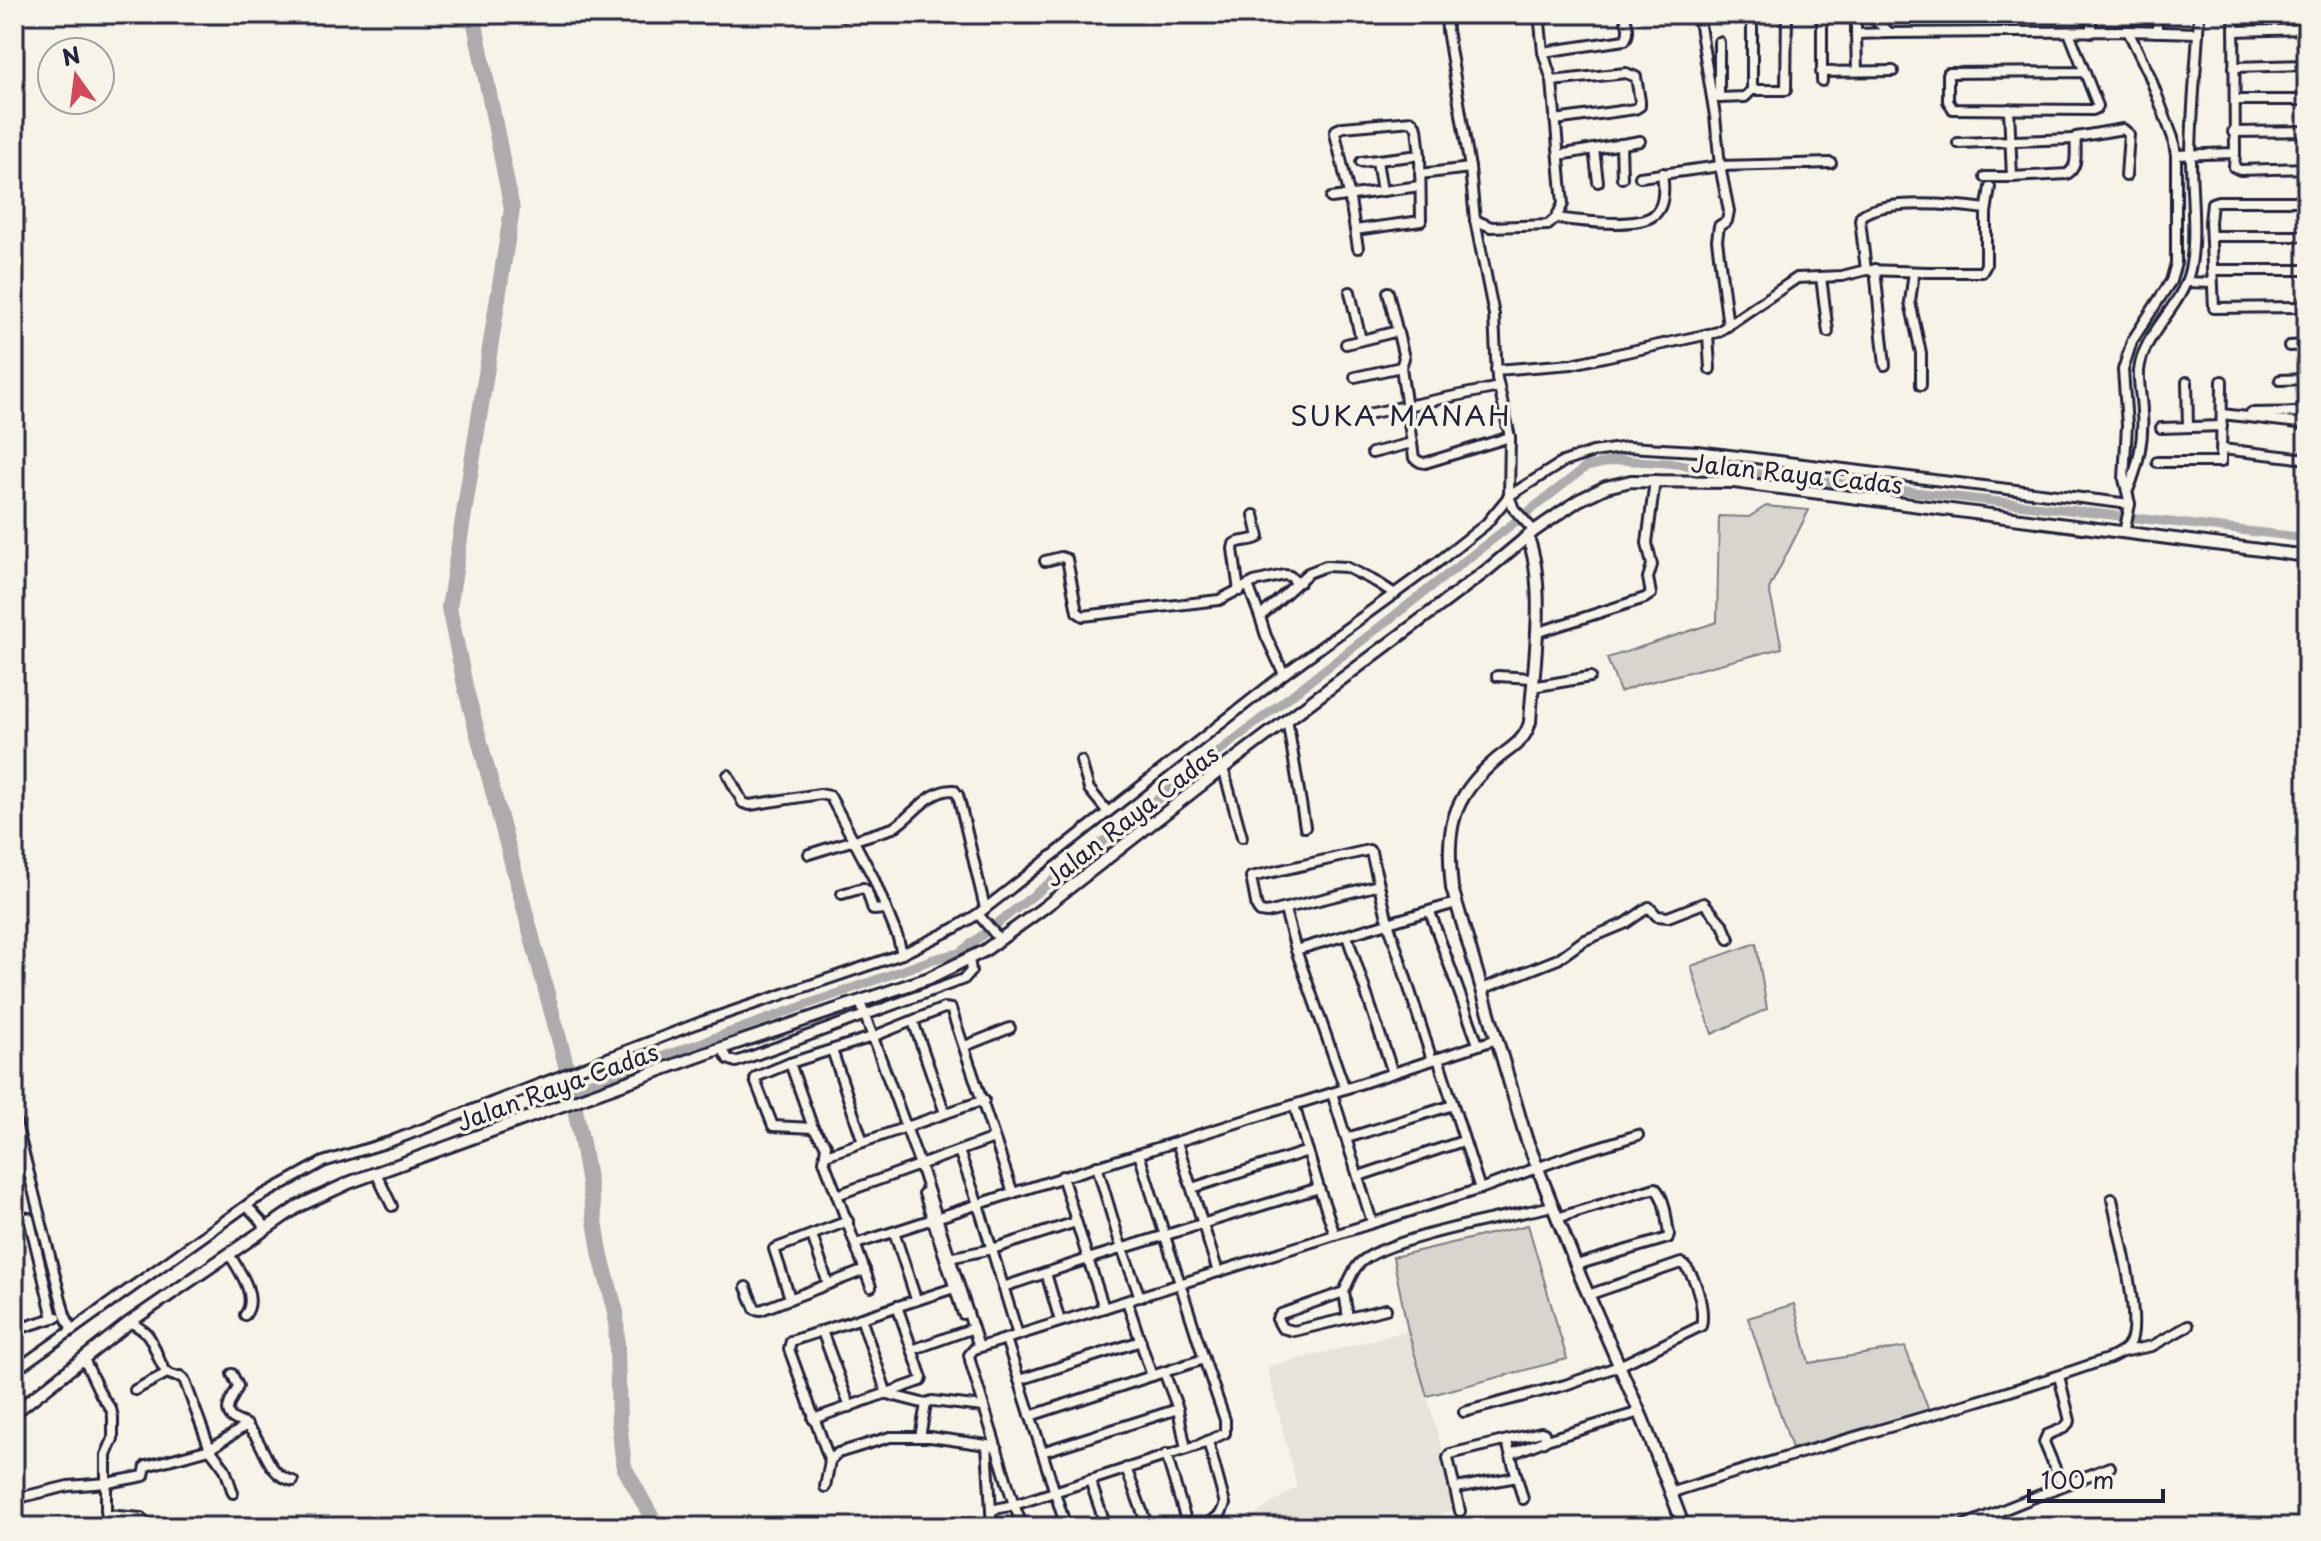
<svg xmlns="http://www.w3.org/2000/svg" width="2321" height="1541" font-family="'Playpen Sans',sans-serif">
	<rect width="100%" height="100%" fill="#f7f3e8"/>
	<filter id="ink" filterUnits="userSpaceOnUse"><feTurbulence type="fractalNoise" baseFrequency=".0125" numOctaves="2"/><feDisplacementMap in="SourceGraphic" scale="16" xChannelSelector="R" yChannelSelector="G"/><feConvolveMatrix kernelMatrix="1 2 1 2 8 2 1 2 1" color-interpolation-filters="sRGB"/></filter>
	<g filter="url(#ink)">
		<!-- built -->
		<path fill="#e7e3db" d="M1408,1331l51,177 -58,19h-155l1,-7 50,-33 -30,-120z"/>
		<!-- green -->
		<g fill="#d8d5cf" stroke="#7d7c85" stroke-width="2">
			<path d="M1766,506l43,4 -40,79 13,59 -140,36 -22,8 -13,-34 110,-36 2,-106 30,1z"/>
			<path d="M1756,943l11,66 -55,25 -21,-68z"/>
			<path d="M1528,1225l39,134 -140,37 -19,-65 -15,-74z"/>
			<path d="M1794,1304l15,59 96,-16 24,64 -66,23 -71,14 -44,-130z"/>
		</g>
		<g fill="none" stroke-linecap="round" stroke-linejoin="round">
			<!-- canal -->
			<path stroke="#aeabad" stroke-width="9" d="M574,1088l360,-129 25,-6 627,-486 32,-7 49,3 640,75"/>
			<!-- river -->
			<path stroke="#aeabad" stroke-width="16" d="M473,14l39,195 -63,399 17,82 100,375 16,78 19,114 15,55 3,110 5,45 33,60"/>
			<defs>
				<g id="minor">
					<path d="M844,14v2"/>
					<path d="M1375,14h9"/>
					<path d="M1446,14l1,16 23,138 5,52 19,95 3,63 13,59 -1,59 5,13 20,22"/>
					<path d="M1698,14l17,102 5,50 9,45 -2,10 -8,5 -2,14 11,86"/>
					<path d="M1752,14v76"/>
					<path d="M1822,14v67"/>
					<path d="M1856,14v20l34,-1"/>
					<path d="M1868,14l22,19 238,-2 70,2"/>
					<path d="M2234,31l73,-2"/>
					<path d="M2069,32l29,74 -1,2 -4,2 -140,-1 -5,-8v-28l137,-1"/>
					<path d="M2091,32v-18"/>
					<path d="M2157,32v-18"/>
					<path d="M1856,34l1,37"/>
					<path d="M1719,42v56l26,-1 7,-7h34l1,-76"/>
					<path d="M1543,52l82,-12c6,-9 2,-16 -1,-26"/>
					<path d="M2234,67l73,-2"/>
					<path d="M1821,72l72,-1"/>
					<path d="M1552,81l74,-8 10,4 4,24v5l-5,3 -80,11"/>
					<path d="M2235,100h72"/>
					<path d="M2009,109l3,68 55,-3c13,-8 7,-24 9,-37l47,-8 6,5 -3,42"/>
					<path d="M2233,132l74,-1"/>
					<path d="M1958,143l117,-4"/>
					<path d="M1621,144l1,34"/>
					<path d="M1594,149l4,33"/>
					<path d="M2235,153l-1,14 6,3 67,-2"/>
					<path d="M1559,155l81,-14"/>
					<path d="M2176,155l59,-2 -1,-139"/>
					<path d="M1377,161l5,30"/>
					<path d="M1361,162l59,-7"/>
					<path d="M1420,174l50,-6"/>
					<path d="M1640,177l80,-11 111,-3"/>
					<path d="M1985,177h27"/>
					<path d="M1331,198l89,-12"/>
					<path d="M2307,201h-89l-6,2 -2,19 4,86 93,-1"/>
					<path d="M1556,218c22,3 81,11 98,-3 11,-9 10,-29 8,-42"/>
					<path d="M1475,220l16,7 57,-2 8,-7 7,-14 -11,-123 -9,-29 -3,-29 7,-9"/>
					<path d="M1355,230l66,-9 -1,-66 -3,-27 -5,-7 -69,6 -7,3 -1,3 14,61 9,54"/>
					<path d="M2211,236h96"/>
					<path d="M1875,269l10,96"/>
					<path d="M1866,270l62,2h54l4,-7v-52l4,-26"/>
					<path d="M2212,270h95"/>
					<path d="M1914,272l-4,30 11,51v32"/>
					<path d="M1821,277l7,55"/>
					<path d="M2187,282l25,1"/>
					<path d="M1350,292l11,48"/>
					<path d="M1388,292l16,66 -3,9 13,91 6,4 5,1 85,-26"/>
					<path d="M1708,334l2,35"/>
					<path d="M1346,344l52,-13"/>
					<path d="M2289,346l18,-1"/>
					<path d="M1496,370l76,-6 146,-32 79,-54 45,-2 24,-6 -6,-50 1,-4c22,-18 98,-11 125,-7"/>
					<path d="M1355,377l46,-10"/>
					<path d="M2280,380l27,-1"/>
					<path d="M2187,382l1,45"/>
					<path d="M2251,413l56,-1"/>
					<path d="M2222,414l85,10"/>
					<path d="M1363,415l136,-28"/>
					<path d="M2161,428l61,-2"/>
					<path d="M2222,449l85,10"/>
					<path d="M1372,453l40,-10"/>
					<path d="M2157,462h64l1,-81"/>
					<path d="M2128,490c10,-22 16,-52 14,-77 0,-14 -4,-29 -3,-42 4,-39 43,-63 51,-102 7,-31 1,-77 1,-109 0,-49 6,-98 8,-146"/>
					<path d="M2124,533l6,-29 -6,-25 3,-54 -4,-55 9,-29 39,-60 5,-18v-108l-3,-17 -24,-64 -21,-43"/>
					<path d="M1045,561l16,-4 6,2 10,53 6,4 136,-16 35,-18 30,-7 6,1 6,6h4"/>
					<path d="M1248,585l12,32"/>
					<path d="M1239,591l-6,-42 1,-5c8,-5 17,-2 25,-7l-5,-22"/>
					<path d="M1536,633l109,-35 6,-4 -3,-16 4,-13 -5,-22 8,-63"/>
					<path d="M1284,674l-18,-38 -6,-19 48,-44 18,-7 20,1 32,16 17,11"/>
					<path d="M1497,676l36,2"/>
					<path d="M1532,687l58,-10"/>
					<path d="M1287,719l18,108"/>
					<path d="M1081,761l8,28 18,22"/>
					<path d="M1223,768l19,69"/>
					<path d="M728,775l15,28 7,2 70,-11 10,2 43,81 25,61 4,16"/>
					<path d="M809,854l84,-26c20,-12 36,-39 61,-38l4,5 27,113"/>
					<path d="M1379,885l-112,28 -7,-1 -3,-4 -6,-31 118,-27 2,2 17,70 44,138"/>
					<path d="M842,894l21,-6 4,3 6,19 13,-1"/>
					<path d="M1285,910l11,40 49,139"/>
					<path d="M1430,912l48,132"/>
					<path d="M978,914l22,26"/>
					<path d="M1347,936l46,137"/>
					<path d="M1296,950l160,-47"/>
					<path d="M1482,989l76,-30 25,-18 43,-18 23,-16 8,9 11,1 36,-14 19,22 6,14"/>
					<path d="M860,1002l60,163 59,182"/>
					<path d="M913,1021l32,92"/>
					<path d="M965,1046l45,-18"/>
					<path d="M722,1048l6,11 8,3 228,-83 7,-8 -2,-13"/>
					<path d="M832,1050l31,92"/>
					<path d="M1438,1058l42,131"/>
					<path d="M790,1063l23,65"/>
					<path d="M1332,1093l40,129"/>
					<path d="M1294,1105l25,83"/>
					<path d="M14,1115l51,200 7,15 -58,41"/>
					<path d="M1347,1138l106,-33"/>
					<path d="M1177,1142l41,130"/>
					<path d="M959,1151l19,53 40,131"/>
					<path d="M826,1155l158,-55"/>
					<path d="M1097,1166l22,74 21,57"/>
					<path d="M376,1173l16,33"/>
					<path d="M1062,1176l26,83 231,-71 16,47"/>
					<path d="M1359,1176l104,-35"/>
					<path d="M1192,1188l116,-37"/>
					<path d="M924,1193l39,121"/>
					<path d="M1013,1193l319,-100 165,-54"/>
					<path d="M837,1195l-13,-34 2,-16 -13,-17 -40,-2 -18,-46 1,-3 34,-14 82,-26 72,-29 7,1 62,184 -157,51"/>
					<path d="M247,1206l20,22"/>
					<path d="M14,1216l15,2 24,100"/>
					<path d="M1557,1218l98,-30c11,11 11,31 14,46l-1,4 -92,27"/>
					<path d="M894,1232l22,67"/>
					<path d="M812,1235l16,49"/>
					<path d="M229,1254c10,16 30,43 16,61"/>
					<path d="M949,1258l43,-9 84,-27"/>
					<path d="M1046,1273l14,48"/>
					<path d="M746,1287l9,22 6,1 104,-40"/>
					<path d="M871,1287l-34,-92 157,-57"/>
					<path d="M1003,1287l85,-28 16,49"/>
					<path d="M1344,1292l4,26"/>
					<path d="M790,1298l-16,-49 74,-28"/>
					<path d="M1127,1301l25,75"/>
					<path d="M1386,1309l-92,22 -12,-3 -5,-9 4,-5 63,-22c4,-9 8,-20 14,-27 21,-26 157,-50 195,-59"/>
					<path d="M861,1318l26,76 39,10"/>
					<path d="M130,1322c5,3 12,7 16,11 13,13 12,46 34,43l4,3 26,70 15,20 8,24"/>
					<path d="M14,1330l43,-13"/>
					<path d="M72,1330l182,-130 69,-38 66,-20 312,-120 201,-68 53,-26 23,-14 306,-240 154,-112 48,-38 23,-28 54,-34 30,-10 35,-5 69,4 433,53"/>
					<path d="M822,1331l28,76"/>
					<path d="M1006,1339l60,188"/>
					<path d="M912,1350l56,-20"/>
					<path d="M2122,1352l30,-6 36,-20"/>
					<path d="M84,1359l17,36 10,14 2,8v22l-7,16v56l3,16"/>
					<path d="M232,1374l6,12c-2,7 -10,16 -10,24 1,11 11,10 18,15 1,1 7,8 8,9 13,18 14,41 39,47"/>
					<path d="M2059,1376l11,45 -6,7 -17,7 -3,7 18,43"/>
					<path d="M1019,1380l122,-39"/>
					<path d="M135,1390l32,-17"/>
					<path d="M1464,1412l101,-27 54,-19 82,-40c4,-16 -5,-54 -20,-63l-93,32"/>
					<path d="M1030,1416l134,-44"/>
					<path d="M813,1419l108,-38 1,-3 -25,-72"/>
					<path d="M920,1437l6,-33 6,-3 51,6"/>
					<path d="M1507,1442l16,57"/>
					<path d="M987,1445l5,82"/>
					<path d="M1186,1449l-8,-40 -14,-37 40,-13"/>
					<path d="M1042,1452l136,-43"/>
					<path d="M1166,1454l22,73"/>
					<path d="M1511,1454l35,-14"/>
					<path d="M830,1461l-41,-112 2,-8 163,-53"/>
					<path d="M1126,1468l22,59"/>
					<path d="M1090,1480l16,47"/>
					<path d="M825,1487l5,-26 8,-8 52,-16h40l57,8 10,3"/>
					<path d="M1456,1488l61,-11"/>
					<path d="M1670,1493c146,-48 296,-84 440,-135 8,-4 16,-7 20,-15 12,-23 -12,-115 -18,-144"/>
					<path d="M14,1499l54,-13 39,-3 37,-7 2,-10 64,-17 37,-24"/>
					<path d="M991,1510l23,-5 185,-60 26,-12v-13l-21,-61 -65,-205"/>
					<path d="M1460,1511l-12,-53 2,-4 91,-22 3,1 2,7 94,-28"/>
					<path d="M107,1515l34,3 7,7"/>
					<path d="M1023,1527l-9,-22 -43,-141 -2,-9 5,-6 506,-160 92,-34 66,-20"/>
					<path d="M1202,1527l18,-12 5,-11 -17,-63"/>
					<path d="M1960,1527l150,-60"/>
				</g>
				<g id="tertiary">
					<path d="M1528,538c19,49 5,131 2,184 -5,19 -18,25 -33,37 -47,39 -51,71 -45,129l74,250 55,140 62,142 41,107"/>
					<path d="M14,1413l116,-91 169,-116 52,-24 209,-76 162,-58 207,-70 55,-27 58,-42 181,-141 263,-197 48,-40 45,-31 27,-13 25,-6 103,1 573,74"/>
				</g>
			</defs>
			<!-- minor casing -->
			<use href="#minor" stroke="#22223b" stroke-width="14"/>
			<!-- tertiary casing -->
			<use href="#tertiary" stroke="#22223b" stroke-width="16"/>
			<!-- minor -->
			<use href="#minor" stroke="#f7f3e8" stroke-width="8"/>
			<!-- tertiary -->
			<use href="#tertiary" stroke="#f7f3e8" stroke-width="10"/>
		</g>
	</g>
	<g text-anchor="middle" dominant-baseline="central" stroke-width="7" stroke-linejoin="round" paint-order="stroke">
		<!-- street labels -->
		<g font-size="24" fill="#22223b" stroke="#f7f3e8">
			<text transform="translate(1797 473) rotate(6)">Jalan Raya Cadas</text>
			<text transform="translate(1131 815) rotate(-38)">Jalan Raya Cadas</text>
			<text transform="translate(557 1086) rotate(-20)">Jalan Raya Cadas</text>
		</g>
		<!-- quarter labels -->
		<g font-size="28" letter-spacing="2" fill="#22223b" stroke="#f7f3e8">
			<text x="1401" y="414">SUKA MANAH</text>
		</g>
	</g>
	<!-- margin -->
	<rect width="2321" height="1541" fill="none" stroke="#f7f3e8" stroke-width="48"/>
	<rect x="24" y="24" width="2273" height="1493" fill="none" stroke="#22223b" stroke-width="3" filter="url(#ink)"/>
	<!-- north arrow -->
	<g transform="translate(76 76) rotate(346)"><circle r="38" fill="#f7f3e8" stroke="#a29fa3" stroke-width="2"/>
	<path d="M0-6L14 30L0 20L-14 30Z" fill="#d1495b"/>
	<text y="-12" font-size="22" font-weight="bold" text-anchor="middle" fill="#22223b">N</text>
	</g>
	<!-- scale -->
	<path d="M2029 1489v12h134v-12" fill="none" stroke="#22223b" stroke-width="4"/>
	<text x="2041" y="1489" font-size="24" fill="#22223b" stroke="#f7f3e8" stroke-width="6" paint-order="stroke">100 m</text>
</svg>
